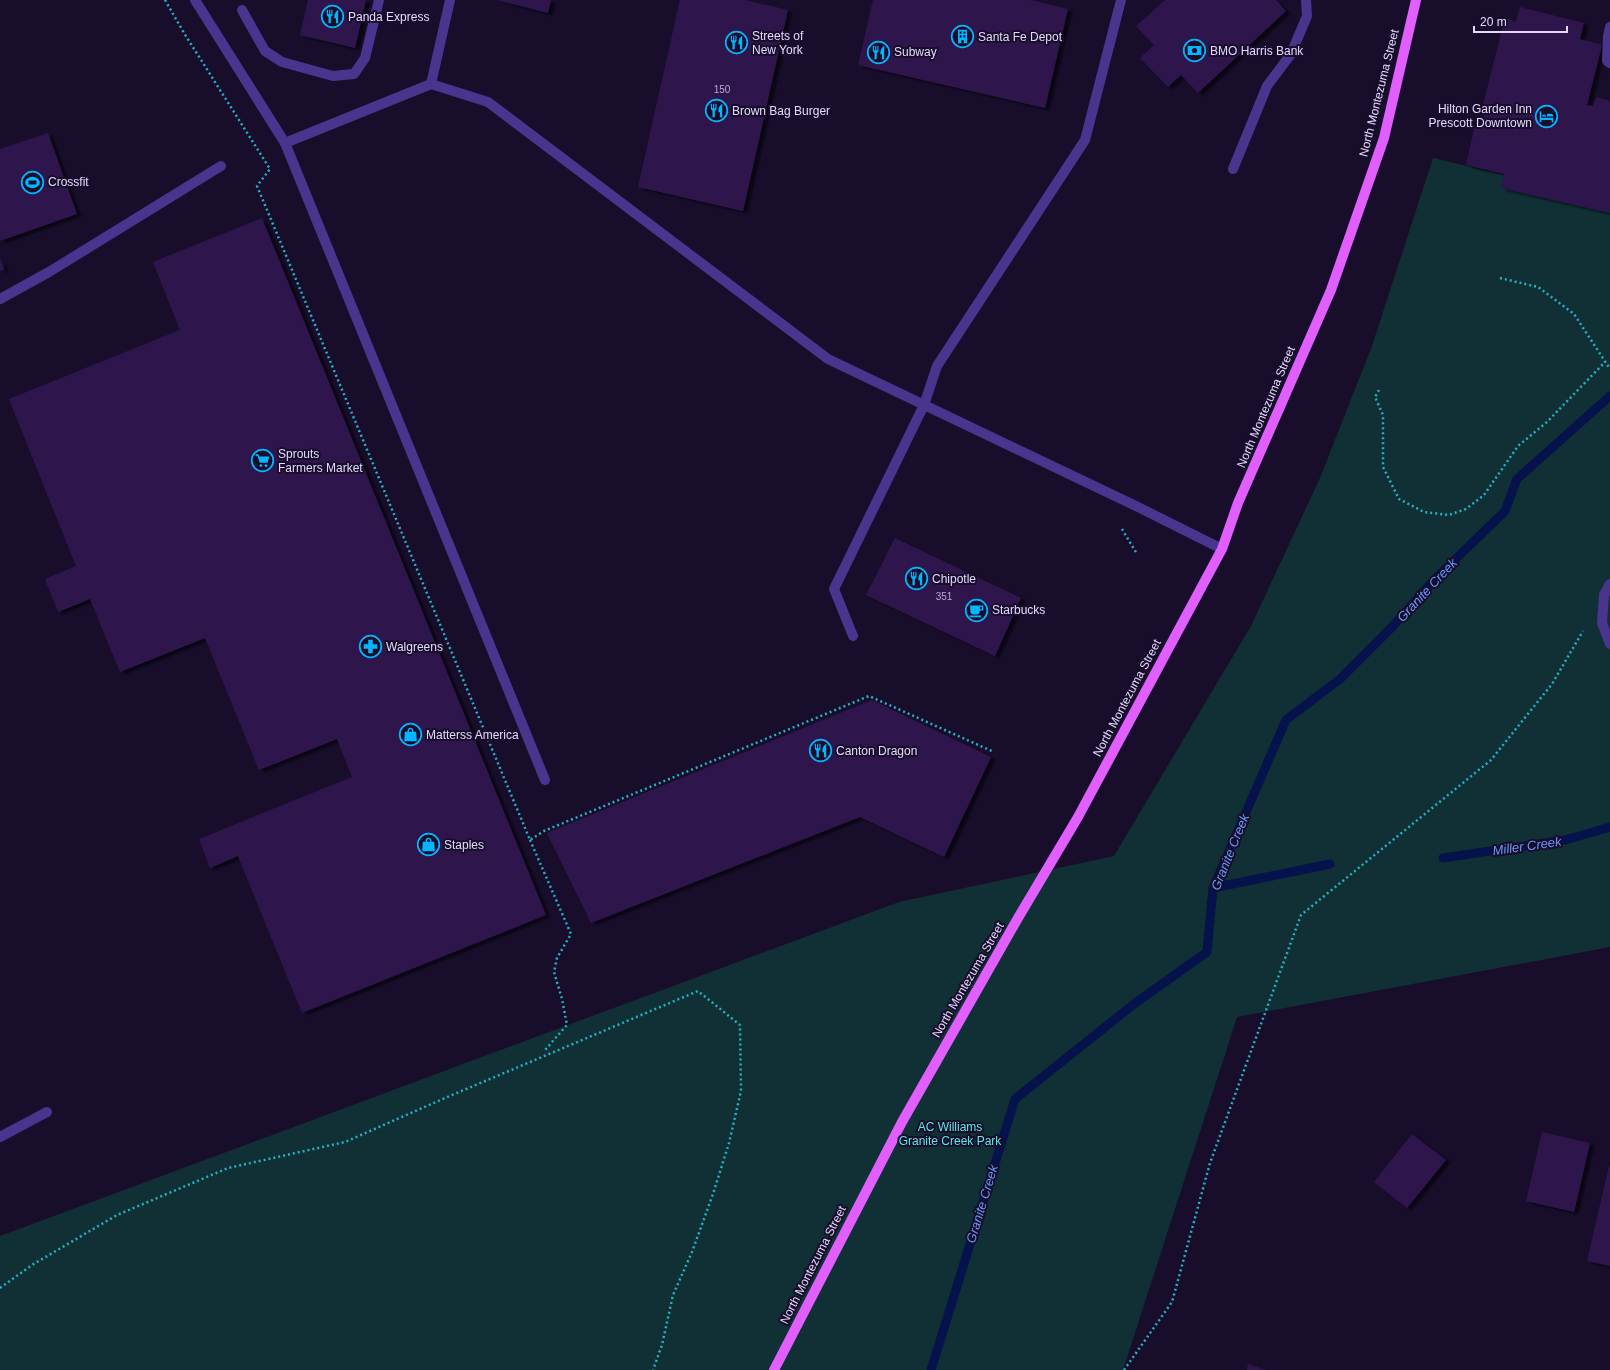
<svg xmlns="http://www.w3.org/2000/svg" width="1610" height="1370" font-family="Arial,sans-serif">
	<defs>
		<filter id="shadow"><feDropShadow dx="4.5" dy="2.5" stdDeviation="1" flood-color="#0009"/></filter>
	</defs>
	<rect width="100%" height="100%" fill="#180e2b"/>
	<!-- green -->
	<path fill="#103035" d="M1433,158l177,42v747l-373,70 -114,353h-1123v-134l899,-334 215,-46 137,-230 69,-148 52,-132z"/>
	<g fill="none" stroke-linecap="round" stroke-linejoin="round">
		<!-- stream -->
		<g stroke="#06124c" stroke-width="9">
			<path d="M1443,858l122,-18 45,-13"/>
			<path d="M1213,888l117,-24"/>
			<path d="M931,1370l84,-271 119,-95 73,-52 6,-64 73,-168 54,-41 53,-53 39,-44 73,-71 12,-32 93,-83"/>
		</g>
	</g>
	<!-- building -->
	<g fill="#2d184d" filter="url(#shadow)">
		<path d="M308,0h58l-11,48 -55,-13z"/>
		<path d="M497,0h54l-3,13z"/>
		<path d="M680,0h65l43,10 -45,201 -105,-24z"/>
		<path d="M873,0h157l38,9 -23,99 -187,-43z"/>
		<path d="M1165,0h111l10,11 -88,82 -17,-18 -13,12 -28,-29 14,-13 -18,-19z"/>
		<path d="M1520,7l64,16 -4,16 22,6 -15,60 6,1 3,-9 14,4v112l-109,-25 3,-14 -38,-9 9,-40 6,2 6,-23 -4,1 22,-87 11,4z"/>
		<path d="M48,133l29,81 -77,27v-92z"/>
		<path d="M262,218l284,697 -244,98 -64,-157 -28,12 -11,-29 153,-62 -15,-38 -78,31 -54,-132 -85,34 -30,-73 -32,13 -13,-33 31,-13 -67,-167 171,-69 -27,-68z"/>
		<path d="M0,258l4,11 -4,2z"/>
		<path d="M895,538l126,60 -26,58 -129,-61z"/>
		<path d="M872,700l119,57 -47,100 -84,-40 -269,106 -44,-90z"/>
		<path d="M1542,1132l48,11 -16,69 -48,-11z"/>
		<path d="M1412,1134l34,26 -39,48 -33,-26z"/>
		<path d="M1609,1166h1v100l-23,-5z"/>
		<path d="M1248,1364l18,6h-19z"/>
	</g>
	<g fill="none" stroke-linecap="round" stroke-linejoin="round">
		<!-- path -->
		<g stroke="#25b1c6" stroke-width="2.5" stroke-dasharray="2 3" stroke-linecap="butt">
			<path d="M165,0l19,33 86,136 -13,17 273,654 14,-9 325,-135 125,56"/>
			<path d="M1500,278l38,9 36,27 36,55"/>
			<path d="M1379,390l-4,7 8,18v52l16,32 25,13 25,3 17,-6 18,-14 34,-49 29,-24 58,-60"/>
			<path d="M1122,529l15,25"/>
			<path d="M530,840l41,94 -14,24 -3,14 8,27 5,26 -22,25"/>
			<path d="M0,1288l32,-23 85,-50 111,-47 117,-26 100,-44 253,-107 42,34 1,66 -12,52 -16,51 -21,58 -19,43 -11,50 -9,25"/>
			<path d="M1124,1370l48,-68 38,-139 91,-248 190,-155 61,-76 31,-53"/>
		</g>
		<!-- service -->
		<g stroke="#49358e" stroke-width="10">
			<path d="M195,0l90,143 260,637"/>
			<path d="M450,0l-19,84 57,18 340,257 308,147 86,43"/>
			<path d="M242,10l23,41 17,11 51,14 21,-2 11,-16 14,-58"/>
			<path d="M1610,27l-2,9 -1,25 3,2"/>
			<path d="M285,143l146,-59"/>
			<path d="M1233,169l34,-83 24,-32 16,-38 -1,-16"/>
			<path d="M0,299l49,-27 172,-106"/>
			<path d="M1610,584l-6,11 -2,28 8,21"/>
			<path d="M853,636l-19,-47 90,-184 13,-39 148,-226 36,-140"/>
			<path d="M0,1137l47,-25"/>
		</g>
		<!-- primary -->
		<path stroke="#e15fff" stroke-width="10" d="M774,1370l128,-248 116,-204 60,-101 144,-268 16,-46 93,-213 53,-152 32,-138"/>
	</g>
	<!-- icons -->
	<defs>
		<symbol id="restaurant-ring" viewBox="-11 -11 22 22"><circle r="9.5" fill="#180e2b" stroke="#04b6ff" stroke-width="1.5"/><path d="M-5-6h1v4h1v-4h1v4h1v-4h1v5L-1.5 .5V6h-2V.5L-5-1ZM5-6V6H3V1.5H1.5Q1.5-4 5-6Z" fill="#04b6ff"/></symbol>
		<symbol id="building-ring" viewBox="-11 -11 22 22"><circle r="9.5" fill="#180e2b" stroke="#04b6ff" stroke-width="1.5"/><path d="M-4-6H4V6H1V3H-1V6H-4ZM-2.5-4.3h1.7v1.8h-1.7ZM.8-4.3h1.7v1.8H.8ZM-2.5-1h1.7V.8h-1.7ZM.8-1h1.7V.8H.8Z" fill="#04b6ff"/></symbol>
		<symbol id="bank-ring" viewBox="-11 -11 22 22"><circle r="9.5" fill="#180e2b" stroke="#04b6ff" stroke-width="1.5"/><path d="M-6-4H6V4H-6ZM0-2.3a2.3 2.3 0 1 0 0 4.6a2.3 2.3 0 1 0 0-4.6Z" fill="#04b6ff"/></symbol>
		<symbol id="hotel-ring" viewBox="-11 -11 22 22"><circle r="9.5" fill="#180e2b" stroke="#04b6ff" stroke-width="1.5"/><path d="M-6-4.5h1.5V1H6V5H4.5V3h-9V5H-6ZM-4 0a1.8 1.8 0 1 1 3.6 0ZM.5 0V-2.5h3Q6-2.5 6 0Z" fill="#04b6ff"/></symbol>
		<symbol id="stadium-ring" viewBox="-11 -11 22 22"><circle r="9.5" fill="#180e2b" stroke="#04b6ff" stroke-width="1.5"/><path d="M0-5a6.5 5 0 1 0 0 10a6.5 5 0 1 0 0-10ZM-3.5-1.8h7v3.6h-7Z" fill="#04b6ff"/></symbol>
		<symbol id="supermarket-ring" viewBox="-11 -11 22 22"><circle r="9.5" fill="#180e2b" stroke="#04b6ff" stroke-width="1.5"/><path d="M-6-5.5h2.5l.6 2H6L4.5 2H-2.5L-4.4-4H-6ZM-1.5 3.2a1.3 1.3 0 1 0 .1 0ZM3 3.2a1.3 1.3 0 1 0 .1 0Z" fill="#04b6ff"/></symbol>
		<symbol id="cafe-ring" viewBox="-11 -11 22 22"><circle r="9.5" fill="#180e2b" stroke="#04b6ff" stroke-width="1.5"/><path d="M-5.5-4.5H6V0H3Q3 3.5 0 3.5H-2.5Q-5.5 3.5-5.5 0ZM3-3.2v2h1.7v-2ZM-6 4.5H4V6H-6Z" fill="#04b6ff"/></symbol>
		<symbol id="pharmacy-ring" viewBox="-11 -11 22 22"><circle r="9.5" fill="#180e2b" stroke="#04b6ff" stroke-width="1.5"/><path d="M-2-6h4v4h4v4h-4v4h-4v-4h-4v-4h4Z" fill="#04b6ff"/></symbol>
		<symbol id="shop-ring" viewBox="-11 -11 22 22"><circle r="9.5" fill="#180e2b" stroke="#04b6ff" stroke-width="1.5"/><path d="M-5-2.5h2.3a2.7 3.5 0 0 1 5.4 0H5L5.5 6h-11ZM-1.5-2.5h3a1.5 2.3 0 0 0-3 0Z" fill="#04b6ff"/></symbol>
	</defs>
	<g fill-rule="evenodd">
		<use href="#restaurant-ring" x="320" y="4" width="25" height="25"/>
		<use href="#building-ring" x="950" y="24" width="25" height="25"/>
		<use href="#restaurant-ring" x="724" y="30" width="25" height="25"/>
		<use href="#bank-ring" x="1182" y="38" width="25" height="25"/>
		<use href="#restaurant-ring" x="866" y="40" width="25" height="25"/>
		<use href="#restaurant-ring" x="704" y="98" width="25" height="25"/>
		<use href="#hotel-ring" x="1534" y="104" width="25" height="25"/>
		<use href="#stadium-ring" x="20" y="170" width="25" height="25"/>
		<use href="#supermarket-ring" x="250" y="448" width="25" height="25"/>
		<use href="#restaurant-ring" x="904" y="566" width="25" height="25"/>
		<use href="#cafe-ring" x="964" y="598" width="25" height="25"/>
		<use href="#pharmacy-ring" x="358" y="634" width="25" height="25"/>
		<use href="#shop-ring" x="398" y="722" width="25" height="25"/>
		<use href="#restaurant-ring" x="808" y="738" width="25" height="25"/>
		<use href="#shop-ring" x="416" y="832" width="25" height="25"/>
	</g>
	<g text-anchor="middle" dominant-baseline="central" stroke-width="4" stroke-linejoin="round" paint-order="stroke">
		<!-- number labels -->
		<g font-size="10" fill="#b6a8d2">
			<text x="722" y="89">150</text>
			<text x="944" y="596">351</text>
		</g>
		<!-- poi labels -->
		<g font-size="12" fill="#e4d8ff" stroke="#180e2b" text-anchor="start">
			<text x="348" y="17">Panda Express</text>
			<text x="752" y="36">Streets of<tspan x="752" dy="14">New York</tspan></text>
			<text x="978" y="37">Santa Fe Depot</text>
			<text x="1210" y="51">BMO Harris Bank</text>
			<text x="894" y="52">Subway</text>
			<text x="1532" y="109" text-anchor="end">Hilton Garden Inn<tspan x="1532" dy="14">Prescott Downtown</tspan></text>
			<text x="732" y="111">Brown Bag Burger</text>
			<text x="48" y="182">Crossfit</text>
			<text x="278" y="454">Sprouts<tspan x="278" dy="14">Farmers Market</tspan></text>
			<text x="932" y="579">Chipotle</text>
			<text x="992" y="610">Starbucks</text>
			<text x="386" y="647">Walgreens</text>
			<text x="426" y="735">Matterss America</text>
			<text x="836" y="751">Canton Dragon</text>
			<text x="444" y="845">Staples</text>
		</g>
		<!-- street labels -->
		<g font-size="12" fill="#e4d8ff" stroke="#180e2b">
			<text transform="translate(1379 93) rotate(-76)">North Montezuma Street</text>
			<text transform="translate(1266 407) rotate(-67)">North Montezuma Street</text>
			<text transform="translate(1127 698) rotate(-62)">North Montezuma Street</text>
			<text transform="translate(968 980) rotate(-60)">North Montezuma Street</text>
			<text transform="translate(813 1265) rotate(-63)">North Montezuma Street</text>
		</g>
		<!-- park labels -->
		<g font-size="12" fill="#58ebe2" stroke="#180e2b">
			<text x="950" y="1127">AC Williams<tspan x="950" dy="14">Granite Creek Park</tspan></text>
		</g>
		<!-- water labels -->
		<g font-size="13" font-style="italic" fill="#669bff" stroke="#180e2b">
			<text transform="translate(1427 590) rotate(-47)">Granite Creek</text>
			<text transform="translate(1527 846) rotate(-8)">Miller Creek</text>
			<text transform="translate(1230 852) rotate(-68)">Granite Creek</text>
			<text transform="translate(982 1204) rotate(-73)">Granite Creek</text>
		</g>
	</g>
	<!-- scale -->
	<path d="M1474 26v6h93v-6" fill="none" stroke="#e4d8ff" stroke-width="2"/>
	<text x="1480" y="26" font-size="12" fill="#e4d8ff" stroke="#180e2b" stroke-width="3" paint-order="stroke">20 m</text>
</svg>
